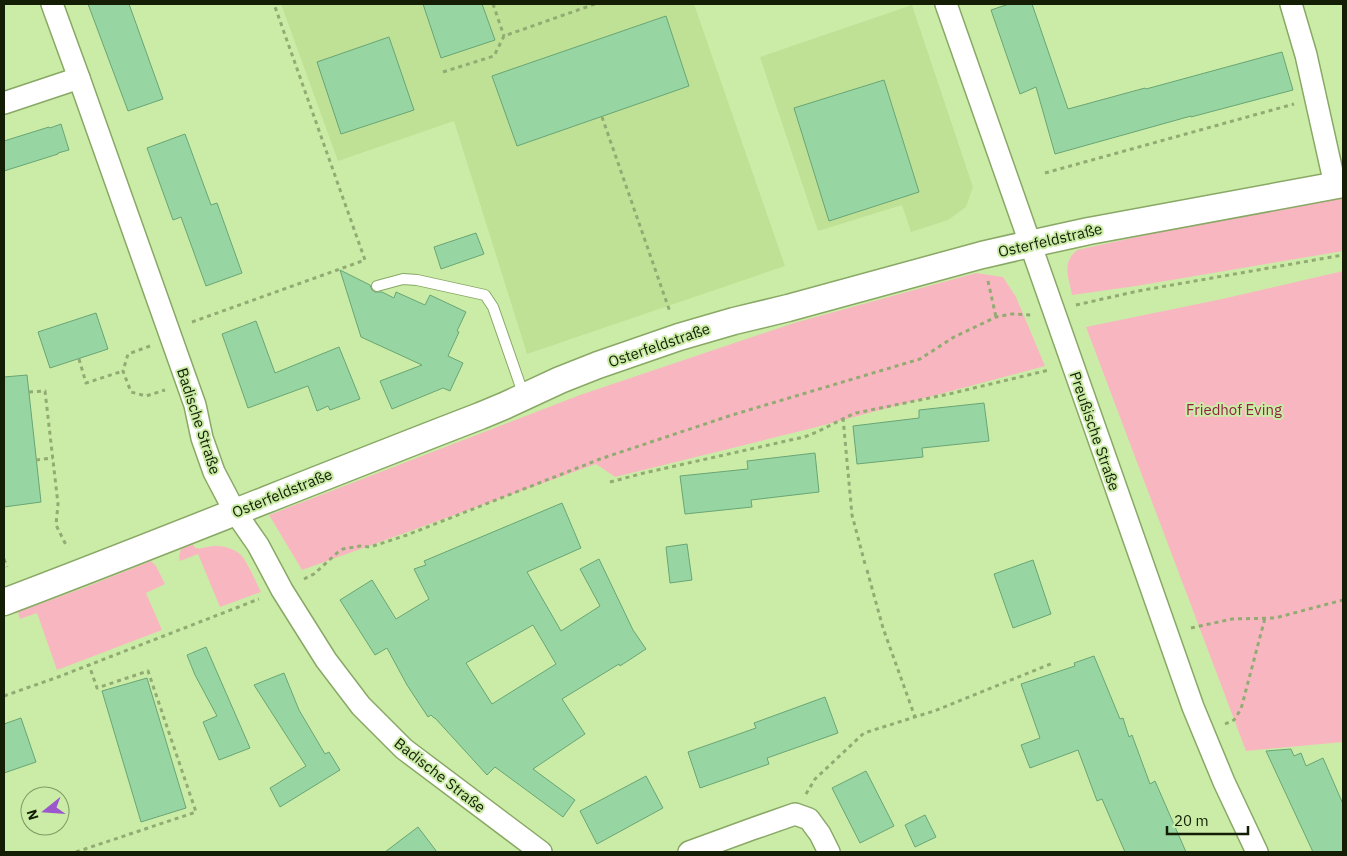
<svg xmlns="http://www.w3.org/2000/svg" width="1347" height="856" font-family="'IBM Plex Sans',sans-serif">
	<rect width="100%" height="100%" fill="#cbeca7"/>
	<!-- built -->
	<g fill="#bee196">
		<path d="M281,4h413l91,262 -258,88 -73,-233 -116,40z"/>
		<path d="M912,5l61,182 -7,20 -18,13 -37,12 -9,-27 -84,26 -58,-174z"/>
	</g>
	<!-- green -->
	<g fill="#f8b7c0">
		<path d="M1343,197v54l-207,35 -64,9c-3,-17 -11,-32 5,-45l114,-25z"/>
		<path d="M1343,271v471l-97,9 -160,-424 136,-28z"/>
		<path d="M976,273l27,4 13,20 29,69 -232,62 -198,49 -19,-13 -294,106 -33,-55 311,-120 214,-72z"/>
		<path d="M193,544l2,4c7,2 15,-3 23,-2 7,0 16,3 22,8 6,5 17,30 21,38l-41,15 -22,-53 -18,7 -1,-4 2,-8z"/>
		<path d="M151,561l5,5 9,18 -19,9 16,37 -105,40 -20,-57 -17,6 -2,-7 68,-25z"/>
	</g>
	<!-- building -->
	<g fill="#97d6a2" stroke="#69a574" fill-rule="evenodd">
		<path d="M88,4h41l34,95 -35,12z"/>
		<path d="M423,4h59l13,36 -54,18z"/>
		<path d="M1009,4h23l36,105 77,-21 1,1 136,-37 11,38 -102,27v-1l-136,38 -19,-67 -16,7 -29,-84z"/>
		<path d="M666,16l23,70 -172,60 -25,-70z"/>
		<path d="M389,37l25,73 -73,24 -24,-72z"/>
		<path d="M884,80l35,112 -90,29 -35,-113z"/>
		<path d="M61,124l8,26 -11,3v1l-54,17v-30l45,-14 1,1z"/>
		<path d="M185,134l26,71 6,-2 25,70 -36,13 -25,-69 -8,3 -26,-72z"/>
		<path d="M476,233l8,21 -43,15 -7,-22z"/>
		<path d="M340,270l30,15 2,5 3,2h7l12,6 2,-6 29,13 5,-10 36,17 -9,19 2,1 -11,24 15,7 -13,28 -7,-3 -51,21 -12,-28 42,-16 -61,-28z"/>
		<path d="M96,313l12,36 -58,19 -12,-36z"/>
		<path d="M256,321l19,52 64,-26 21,52 -30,11 -2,-4 -11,5 -9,-25 -60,22 -26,-74z"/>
		<path d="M27,375l14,127 -37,5v-130z"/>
		<path d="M984,403l5,38 -67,7 1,9 -66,7 -4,-38 66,-8v-8z"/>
		<path d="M815,453l4,39 -68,8 1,7 -67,7 -5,-38 68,-7 -1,-8z"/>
		<path d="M562,503l19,45 -54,24 34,59 39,-25 -20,-37 19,-10 34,71 13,19 -26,17 -1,-2 -57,35 23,35 -52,35 42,31 -12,17 -68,-50 -8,8 -52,-57h-1l-3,-3 -3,2 -21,-32 -20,-37 -12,7 -35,-55 32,-20 24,39 33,-20 -15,-30 12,-4 -2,-4zM533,625l23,39 -64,40 -26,-41z"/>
		<path d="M687,544l5,36 -22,3 -4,-36z"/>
		<path d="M1033,560l18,54 -38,14 -19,-54z"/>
		<path d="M206,647l44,101 -31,12 -16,-38 14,-6 -22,-41 -8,-20z"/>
		<path d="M1094,656l26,63 3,-1 6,19 3,-2 18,49 5,-3 31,71h-61l-23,-53 -5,2 -19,-51 -48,18 -9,-23 19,-7 -19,-54 54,-18 -1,-3z"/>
		<path d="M284,673l15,37 26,44 4,-2 11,18 -60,37 -10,-19 36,-22 -52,-81z"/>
		<path d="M147,678l39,130 -45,14 -39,-131z"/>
		<path d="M825,697l13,36 -71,25 2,6 -69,24 -12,-36 68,-24 -2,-5z"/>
		<path d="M21,718l15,44 -32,11v-49z"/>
		<path d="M1291,749l3,7 7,-3 5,13 17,-8 20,46v48h-30l-47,-101z"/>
		<path d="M866,771l28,55 -34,17 -28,-55z"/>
		<path d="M646,776l17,32 -66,36 -17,-33z"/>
		<path d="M925,815l11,22 -21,10 -10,-22z"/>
		<path d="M418,827l19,25h-52z"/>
	</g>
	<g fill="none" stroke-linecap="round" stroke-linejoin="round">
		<defs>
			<path id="service" d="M377,286l26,-7 14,1 68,15 8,12 31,89"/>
			<g id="minor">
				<path d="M52,4l27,74 116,327 7,33 12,34 21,40 23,33 24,45 44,70 35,46 43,43 137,103"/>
				<path d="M946,4l247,703 31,75 33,70"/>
				<path d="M1291,4l15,51 29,130"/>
				<path d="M4,103l75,-25"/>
				<path d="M689,852l63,-23 43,-15 14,5 11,15 9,18"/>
			</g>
			<path id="tertiary" d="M4,602c159,-60 317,-125 476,-186l24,-10 56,-26 38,-15 81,-28 55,-16 54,-13 194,-53 48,-11 59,-13 254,-47"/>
		</defs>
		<!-- service casing -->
		<use href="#service" stroke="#89a866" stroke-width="12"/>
		<!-- minor casing -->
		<use href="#minor" stroke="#89a866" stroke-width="24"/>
		<!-- tertiary casing -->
		<use href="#tertiary" stroke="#89a866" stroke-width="29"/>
		<!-- path -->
		<g stroke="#91ab73" stroke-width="3" stroke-dasharray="4 4" stroke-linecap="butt">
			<path d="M493,4l11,32"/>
			<path d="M443,72l51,-16 10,-20 91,-32"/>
			<path d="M602,117l68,195"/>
			<path d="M1045,173l249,-69"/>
			<path d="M988,281l8,36"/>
			<path d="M1076,305l62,-14 205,-36"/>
			<path d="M192,322l173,-62 -91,-256"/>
			<path d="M150,346l-22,8 -5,17 8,21 15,4 19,-6"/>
			<path d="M79,359l7,24 37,-12"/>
			<path d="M29,392l16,-1 13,113 -2,21 10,20"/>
			<path d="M843,418l9,97 13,49"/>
			<path d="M36,460l17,-2"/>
			<path d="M610,482l34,-9 160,-36c18,-6 34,-17 52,-24l93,-19 100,-24"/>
			<path d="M4,559l3,8"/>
			<path d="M867,570l16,58 32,89"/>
			<path d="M304,579l10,-5 23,-21 6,-4 17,-3 10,1 37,-12 193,-76 132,-44 188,-56 34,-22 42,-20 16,-3 19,1"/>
			<path d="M1191,628l41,-9 43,-1 68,-18"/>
			<path d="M4,696l54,-19 201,-78"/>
			<path d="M1225,724l9,-4 7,-11 24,-91"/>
			<path d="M806,794l9,-15 49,-46 70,-22 119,-48"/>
			<path d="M76,852l120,-40 -48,-141 -51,17 -8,-23"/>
		</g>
		<!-- service -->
		<use href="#service" stroke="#fff" stroke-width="10"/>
		<!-- minor -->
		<use href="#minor" stroke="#fff" stroke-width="21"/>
		<!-- tertiary -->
		<use href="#tertiary" stroke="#fff" stroke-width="26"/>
	</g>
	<g text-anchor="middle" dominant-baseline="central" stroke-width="4" stroke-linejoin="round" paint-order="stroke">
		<!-- street labels -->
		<g font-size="15" fill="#131e04" stroke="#cbeca7">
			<text transform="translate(1050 240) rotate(-13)">Osterfeldstraße</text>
			<text transform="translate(659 345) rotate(-19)">Osterfeldstraße</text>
			<text transform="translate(199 421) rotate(72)">Badische Straße</text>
			<text transform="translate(1095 431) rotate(71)">Preußische Straße</text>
			<text transform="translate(282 493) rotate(-22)">Osterfeldstraße</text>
			<text transform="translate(440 775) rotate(38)">Badische Straße</text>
		</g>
		<!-- park labels -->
		<g font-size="15" fill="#922242" stroke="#cbeca7">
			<text x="1234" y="409">Friedhof Eving</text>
		</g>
	</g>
	<!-- border -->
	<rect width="1347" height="856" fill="none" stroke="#131e04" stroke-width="10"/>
	<!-- north arrow -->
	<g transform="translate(45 811) rotate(253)"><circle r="24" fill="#cbeca7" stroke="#819a66"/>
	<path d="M0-4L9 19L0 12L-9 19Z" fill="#9b57cb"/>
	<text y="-8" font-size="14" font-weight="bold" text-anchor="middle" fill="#131e04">N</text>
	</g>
	<!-- scale -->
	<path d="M1167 826v8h81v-8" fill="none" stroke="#131e04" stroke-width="2.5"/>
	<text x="1174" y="826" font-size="15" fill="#131e04" stroke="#cbeca7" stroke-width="4" paint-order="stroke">20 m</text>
</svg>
